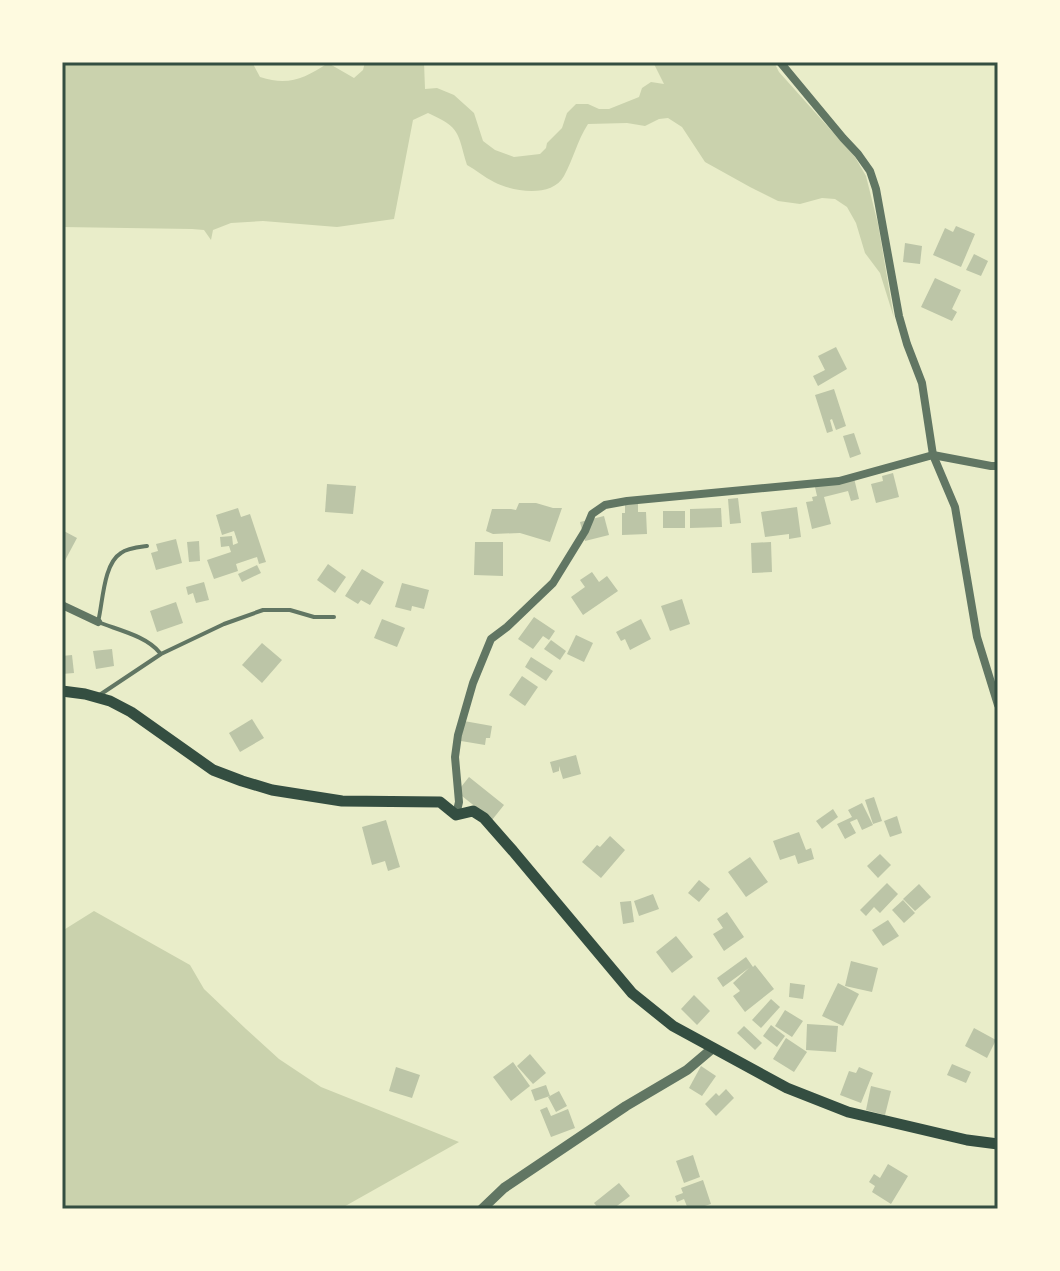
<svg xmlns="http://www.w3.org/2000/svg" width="1060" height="1271" font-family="Overpass,sans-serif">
	<rect width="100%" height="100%" fill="#e9edc9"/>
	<!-- green -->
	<g fill="#cad2ad">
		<path d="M62,62h190l8,15c28,9 44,2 68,-14l26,15 9,-8 2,-8h59l1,27 12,-1 17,7 20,18 9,28 12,9 19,7 26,-3 6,-6 1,-5 15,-15 5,-15 9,-9h12l11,5h10l30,-12 3,-9 9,-6 13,2 -11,-22h121l5,10 76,85 11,19 12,48 16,94 -14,-45 -15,-20 -9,-30 -9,-16 -12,-8 -13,-1 -22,6 -22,-3 -28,-14 -45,-25 -23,-35 -14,-9 -9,1 -14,7 -18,-3 -39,1c-11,17 -15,36 -24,52 -12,22 -51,16 -70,6 -10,-5 -18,-12 -27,-17 -10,-33 -6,-37 -39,-52l-15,7 -19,99 -57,8 -74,-6 -32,2 -18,7 -2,10 -7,-10 -12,-1 -130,-2z"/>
		<path d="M94,911l96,54 14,24 42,40 33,30 42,28 138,55 -119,67h-278v-278z"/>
	</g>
	<!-- building -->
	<g fill="#bcc5a7">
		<path d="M956,226l19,8 -14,33 -28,-12 12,-27 8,4z"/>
		<path d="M905,243l17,3 -2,18 -17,-2z"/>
		<path d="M974,254l14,7 -7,15 -15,-6z"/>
		<path d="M935,278l26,12 -9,19 5,3 -5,9 -31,-14z"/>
		<path d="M836,347l11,22 -29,17 -5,-10 12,-6 -7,-14z"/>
		<path d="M834,389l12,37 -10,4 -4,-11 -2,1 3,11 -6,2 -12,-38z"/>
		<path d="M854,433l7,21 -11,4 -7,-22z"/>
		<path d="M893,473l6,24 -23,6 -5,-19 12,-3 -1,-5z"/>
		<path d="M854,478l5,21 -8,2 -3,-10 -24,6 7,27 -19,5 -6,-27 7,-1 -1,-4 5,-1 -2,-9z"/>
		<path d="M327,484l29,2 -3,28 -28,-2z"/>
		<path d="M738,498l3,25 -11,1 -2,-25z"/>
		<path d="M519,503h17l17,5h9l-12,34 -30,-9 -27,1 -7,-3 6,-22h19l5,1z"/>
		<path d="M625,504h13v8h8l1,22 -25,1v-22h3z"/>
		<path d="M797,507l4,30 -12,2v-5l-24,3 -4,-25z"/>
		<path d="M238,508l3,9 9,-3 16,48 -7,2 -2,-7 -21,7 2,7 -24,8 -7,-19 24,-8 -2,-6 -8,1 -1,-10 12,-1 1,9 5,-2 -4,-12 -12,4 -6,-20z"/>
		<path d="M721,508l1,19 -32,1v-19z"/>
		<rect x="663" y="511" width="22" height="17"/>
		<path d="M604,516l5,19 -24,6 -5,-19z"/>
		<path d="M62,530l15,8 -15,28z"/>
		<path d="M176,539l6,24 -26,7 -5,-17 7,-2 -2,-7z"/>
		<path d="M199,541l1,20 -11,1 -2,-20z"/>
		<path d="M475,542h28v34l-29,-1z"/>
		<path d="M771,542l1,30 -20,1 -1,-30z"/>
		<path d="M328,564l18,13 -11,16 -18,-13z"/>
		<path d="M257,565l4,8 -19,9 -4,-8z"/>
		<path d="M362,569l22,13 -14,23 -9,-5 -3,4 -13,-8z"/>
		<path d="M592,572l7,10 8,-6 11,15 -35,24 -12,-18 14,-10 -5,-7z"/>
		<path d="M204,582l5,18 -13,3 -3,-10 -5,2 -2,-8z"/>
		<path d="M402,583l27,7 -5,19 -12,-3 -1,5 -16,-4z"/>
		<path d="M682,599l8,25 -20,7 -9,-25z"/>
		<path d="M176,602l7,21 -26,9 -7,-21z"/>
		<path d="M534,617l21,14 -6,9 -6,-4 -10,13 -15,-10z"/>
		<path d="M382,619l23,9 -8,19 -23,-9z"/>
		<path d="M641,619l10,20 -21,11 -5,-11 -4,2 -5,-9z"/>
		<path d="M576,635l17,8 -9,19 -17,-8z"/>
		<path d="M551,640l15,11 -6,9 -16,-11z"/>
		<path d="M262,643l20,17 -20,23 -20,-18z"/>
		<path d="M112,649l2,17 -18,3 -3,-18z"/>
		<path d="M72,655l2,18 -12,1v-18z"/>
		<path d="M531,657l22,14 -7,10 -21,-14z"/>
		<path d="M522,676l16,11 -13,19 -16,-11z"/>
		<path d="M252,719l12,19 -24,14 -11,-19z"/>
		<path d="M464,721l28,5 -2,12h-4l-1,7 -24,-4z"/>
		<path d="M576,755l5,19 -18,5 -4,-13v5l-6,2 -3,-11z"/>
		<path d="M469,777l35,28 -12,15 -35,-28z"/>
		<path d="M874,797l8,24 -9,3 -8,-24z"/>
		<path d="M862,803l11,22 -11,5 -5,-11 -7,3 6,11 -11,6 -8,-15 15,-7 -4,-7z"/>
		<path d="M833,809l5,8 -16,12 -6,-8z"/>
		<path d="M897,816l5,17 -12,4 -6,-16z"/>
		<path d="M386,820l14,47 -12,4 -3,-10 -13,4 -10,-38z"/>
		<path d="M799,832l7,18 5,-2 3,11 -16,5 -3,-9 -15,5 -7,-19z"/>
		<path d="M610,836l15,14 -24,28 -19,-16 15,-17 3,2z"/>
		<path d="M880,854l11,11 -13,13 -11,-12z"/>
		<path d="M750,857l18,25 -22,15 -18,-25z"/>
		<path d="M699,880l11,9 -11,13 -11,-9z"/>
		<path d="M887,883l11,11 -18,19 -6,-6 -8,9 -6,-6z"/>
		<path d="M919,884l12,13 -16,14 -12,-12z"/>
		<path d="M653,894l6,15 -20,7 -5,-15z"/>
		<path d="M903,900l12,13 -11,10 -12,-13z"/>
		<path d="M631,901l3,21 -11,2 -3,-22z"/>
		<path d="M727,912l17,25 -20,14 -11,-17 10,-6 -6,-9z"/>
		<path d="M888,920l11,16 -16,10 -11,-16z"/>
		<path d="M676,936l17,21 -21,16 -16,-21z"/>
		<path d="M746,957l7,10 2,-2 19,24 -29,23 -12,-16 7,-5 -7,-8 16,-15 -26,19 -6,-9z"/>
		<path d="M851,961l27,7 -6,24 -27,-6z"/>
		<path d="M790,983l15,2 -2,14 -14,-2z"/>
		<path d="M838,983l21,11 -16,32 -21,-10z"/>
		<path d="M694,995l16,16 -13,14 -16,-16z"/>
		<path d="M771,999l9,8 -19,21 -9,-8z"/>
		<path d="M785,1010l18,11 -11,16 -17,-11z"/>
		<path d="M807,1024l31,2 -2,26 -30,-2z"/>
		<path d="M771,1025l14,11 -8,11 -14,-11z"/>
		<path d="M744,1026l18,17 -7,7 -18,-17z"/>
		<path d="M974,1028l22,12 -9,18 -22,-12z"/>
		<path d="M786,1038l21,14 -13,20 -21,-13z"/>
		<path d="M530,1054l16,19 -13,11 -16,-18z"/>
		<path d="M513,1062l17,24 -19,15 -18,-24z"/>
		<path d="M952,1064l19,8 -5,11 -19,-8z"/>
		<path d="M701,1066l15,10 -14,20 -13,-8z"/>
		<path d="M396,1067l24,8 -8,23 -23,-7z"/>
		<path d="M859,1067l14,6 -12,30 -21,-8 9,-24 7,2z"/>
		<path d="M546,1085l4,11 -15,5 -4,-11z"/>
		<path d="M871,1086l20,5 -6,24 -19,-5z"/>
		<path d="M726,1089l8,9 -18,18 -11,-12 11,-11 3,3z"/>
		<path d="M559,1091l8,15 -11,6 -8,-15z"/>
		<path d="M547,1107l4,9 17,-7 7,19 -24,9 -11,-27z"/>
		<path d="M693,1155l7,22 -16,6 -8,-22z"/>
		<path d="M888,1164l20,12 -17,28 -19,-12 3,-6 -6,-4 5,-8 6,4z"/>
		<path d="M703,1180l8,24 -16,5h-7l-4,-10 -7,3 -2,-6 8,-3 -2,-5z"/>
		<path d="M619,1183l11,13 -17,13h-14l-5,-6z"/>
	</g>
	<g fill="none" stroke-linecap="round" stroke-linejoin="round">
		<!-- service -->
		<g stroke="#617663" stroke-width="4">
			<path d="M147,546c-8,1 -20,2 -26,7 -18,11 -18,50 -23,69 20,8 49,14 62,31"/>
			<path d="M98,696l63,-42 63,-30 39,-14h27l24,7h20"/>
		</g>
		<!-- minor -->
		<g stroke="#617663" stroke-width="8">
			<path d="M780,62l63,76 15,16 12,17 6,18 23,127 8,28 15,39 11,72 22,52 22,130 21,68"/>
			<path d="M62,605l36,17"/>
			<path d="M456,815l3,-13 -4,-45 3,-22 15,-52 18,-44 16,-12 46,-44 32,-52 7,-17 13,-9 22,-4 212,-20 94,-26 58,11h7"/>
		</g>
		<!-- tertiary -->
		<path stroke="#617663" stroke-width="10" d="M482,1209l22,-21 122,-82 61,-36 26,-22"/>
		<!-- secondary -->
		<path stroke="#344e41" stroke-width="11" d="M62,691l23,3 25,7 21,11 82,58 29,11 30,9 70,11 98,1 16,13 17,-4 11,7 29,33 119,142 41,33 114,62 61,24 119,28 31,4"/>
	</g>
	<!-- border -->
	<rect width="1060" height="1271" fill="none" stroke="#fefae0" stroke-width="128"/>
	<rect x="64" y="64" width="932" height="1143" fill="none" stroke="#344e41" stroke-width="3"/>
</svg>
